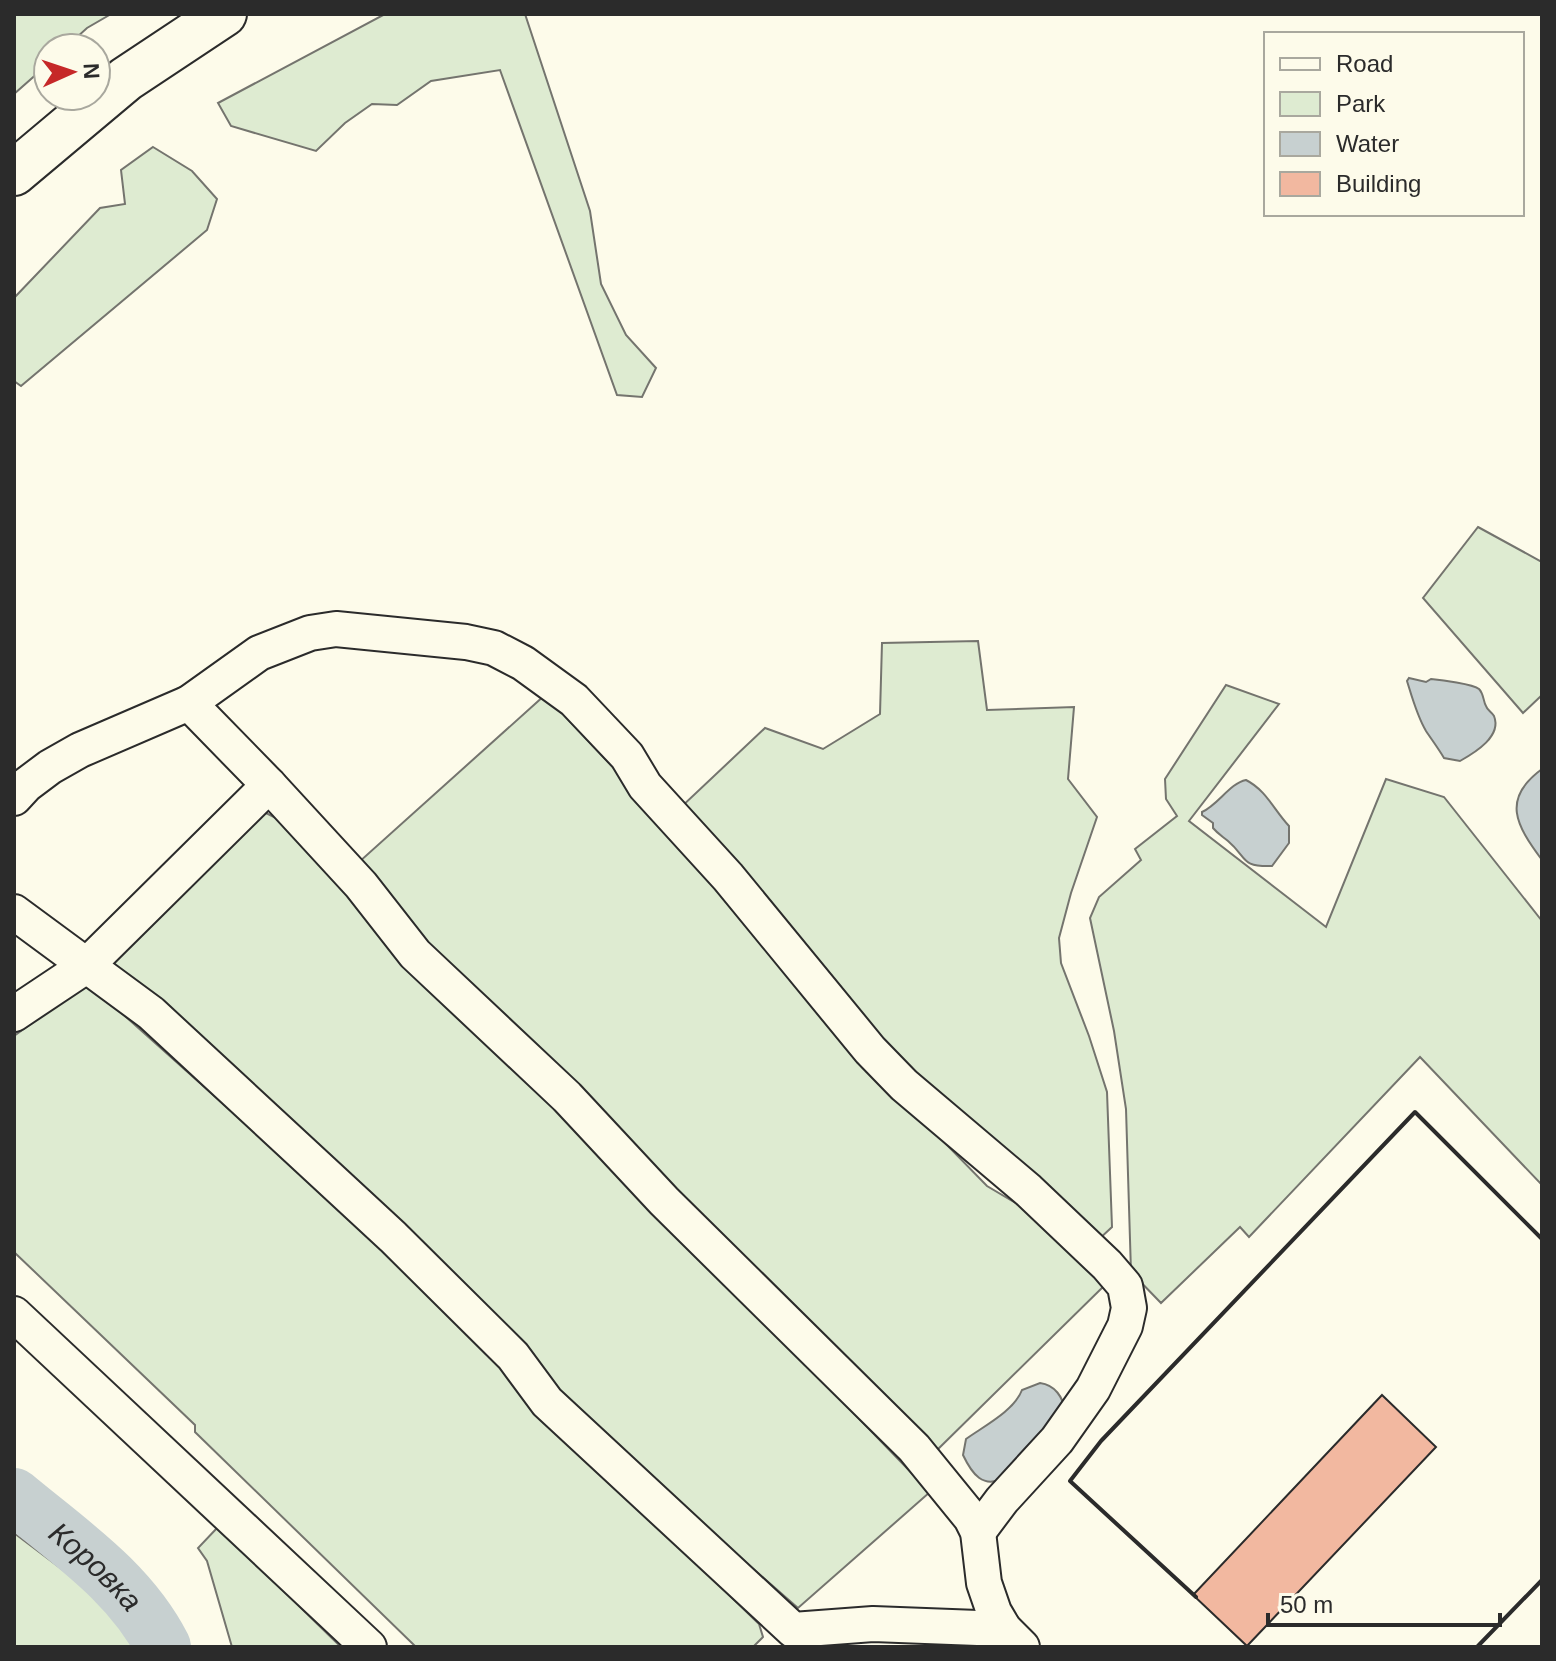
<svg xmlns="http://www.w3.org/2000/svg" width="1556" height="1661" font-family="Helvetica,sans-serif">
	<rect width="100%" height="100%" fill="#fdfbea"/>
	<!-- green -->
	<g fill="#deebd1" stroke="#74746e" stroke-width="2">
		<path d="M14,14h97l-24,14 -22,20h-17v16l-34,30z"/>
		<path d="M385,14h140l65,197 11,73 25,51 30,33 -14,29 -25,-2 -117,-325 -69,11 -34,24 -25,-1 -27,19 -29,28 -85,-25 -13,-23z"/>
		<path d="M153,147l39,24 25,28 -10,31 -186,156 -7,-5v-83l86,-90 25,-4 -4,-34z"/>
		<path d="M1478,527l64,35v133l-19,18 -100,-115z"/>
		<path d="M978,641l9,69 87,-3 -6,72 29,38 -26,76 -12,45 2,25 28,73 18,56 5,135 -16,15 -219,-198 -198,-235 86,-81 58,21 57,-35 2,-71z"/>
		<path d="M1226,685l53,19 -90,117 137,106 60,-148 58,18 98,124v264l-122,-128 -171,180 -9,-10 -79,76 -30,-31 -5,-163 -12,-78 -24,-113 9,-21 42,-37 -6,-11 42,-33 -11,-17 -1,-20z"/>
		<path d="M545,695l175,186 141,176 126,129 49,29 72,67 -175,172 -487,-483 -87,-109z"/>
		<path d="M264,812l16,8 650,672 -132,116 -222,-194 -414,-406 -51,-46z"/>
		<path d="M88,983l300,268 117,113 27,39 227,221 4,13 -10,10h-337l-221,-215v-7l-181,-173v-216z"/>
		<path d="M218,1527l123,120h-109l-25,-86 -9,-13z"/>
		<path d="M14,1533l94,71 37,43h-131z"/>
	</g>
	<!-- water -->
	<g fill="#c7d0d0" stroke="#74746e" stroke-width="2">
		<path d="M1409,678l17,4 5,-3c10,1 42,5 48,10 5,5 4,12 7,17 1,4 6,6 8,10 8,20 -18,36 -34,45l-16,-3c-6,-10 -12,-18 -18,-27 -9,-15 -14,-34 -19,-50z"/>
		<path d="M1542,769v91c-26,-35 -41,-61 0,-91z"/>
		<path d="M1246,780c20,10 28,30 43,46v17l-17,23c-32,1 -24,-8 -44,-25 -6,-5 -10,-7 -15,-13v-5l-11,-8v-3c16,-7 28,-29 44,-32z"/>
		<path d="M1040,1383c15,2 23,14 25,28l-61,67c-21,11 -32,-4 -41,-23l3,-16c18,-13 48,-28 56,-49z"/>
	</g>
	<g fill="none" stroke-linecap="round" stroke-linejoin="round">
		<!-- river -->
		<path stroke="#c7d0d0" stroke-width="56" id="s1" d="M14,1496c55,46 116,86 149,151"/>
	</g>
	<!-- building -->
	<path fill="#f2b8a0" stroke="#2b2b2b" stroke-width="2" d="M1382,1395l54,52 -189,199 -54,-51z"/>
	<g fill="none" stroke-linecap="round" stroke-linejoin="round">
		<defs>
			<g id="minor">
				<path d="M189,703l80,82 92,100 54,69 152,143 97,104 250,247 57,70 7,14 6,51 10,29 10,17 18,18"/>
				<path d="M14,798l12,-13 24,-18 30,-17 109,-47 70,-50 51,-20 26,-4 130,13 28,6 29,15 51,37 53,56 18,30 83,91 142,173 34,35 124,105 79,75 18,21 4,22 -4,18 -32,63 -36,51 -55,60 -24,32"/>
				<path d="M14,912l137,101 242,224 120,119 34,46 246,228 80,-6 131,5"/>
				<path d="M14,1014l72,-48 183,-181"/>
				<path d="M14,1314l355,333"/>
			</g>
			<path id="major" d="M14,173l112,-94 98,-65"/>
		</defs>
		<!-- minor casing -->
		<use href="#minor" stroke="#2b2b2b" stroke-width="38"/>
		<!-- major casing -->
		<use href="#major" stroke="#2b2b2b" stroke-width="48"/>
		<!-- minor -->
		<use href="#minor" stroke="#fdfbea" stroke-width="34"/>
		<!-- major -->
		<use href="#major" stroke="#fdfbea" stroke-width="44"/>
		<!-- wall -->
		<g stroke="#2b2b2b" stroke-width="4">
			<path d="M1196,1597l-126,-116 31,-40 314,-329 127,127"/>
			<path d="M1477,1647l65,-67"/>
		</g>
	</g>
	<g text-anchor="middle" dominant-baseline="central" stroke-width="6" stroke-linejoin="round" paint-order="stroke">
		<!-- water labels -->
		<g font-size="30" font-style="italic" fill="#2b2b2b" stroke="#fdfbea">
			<text stroke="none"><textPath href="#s1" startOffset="108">Коровка</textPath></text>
		</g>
	</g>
	<!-- border -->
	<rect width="1556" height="1661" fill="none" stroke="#2b2b2b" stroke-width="32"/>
	<!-- legend -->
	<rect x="1264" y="32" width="260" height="184" fill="#fdfbea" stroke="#a9a89e" stroke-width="2"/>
	<rect x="1280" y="58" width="40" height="12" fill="#fdfbea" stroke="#a9a89e" stroke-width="2"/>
	<text x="1336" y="72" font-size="24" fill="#2b2b2b">Road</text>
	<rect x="1280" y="92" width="40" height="24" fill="#deebd1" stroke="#a9a89e" stroke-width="2"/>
	<text x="1336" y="112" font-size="24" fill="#2b2b2b">Park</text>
	<rect x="1280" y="132" width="40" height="24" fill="#c7d0d0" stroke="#a9a89e" stroke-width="2"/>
	<text x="1336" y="152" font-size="24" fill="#2b2b2b">Water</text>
	<rect x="1280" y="172" width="40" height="24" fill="#f2b8a0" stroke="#a9a89e" stroke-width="2"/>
	<text x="1336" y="192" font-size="24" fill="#2b2b2b">Building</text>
	<!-- north arrow -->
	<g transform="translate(72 72) rotate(87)"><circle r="38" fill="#fdfbea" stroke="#a9a89e" stroke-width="2"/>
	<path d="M0-6L14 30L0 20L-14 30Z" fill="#c62828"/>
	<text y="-12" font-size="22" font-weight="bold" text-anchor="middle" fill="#2b2b2b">N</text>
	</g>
	<!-- scale -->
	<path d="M1268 1613v12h232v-12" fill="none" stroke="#2b2b2b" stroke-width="4"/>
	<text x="1280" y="1613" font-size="24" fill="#2b2b2b" stroke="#fdfbea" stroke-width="6" paint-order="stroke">50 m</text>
</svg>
